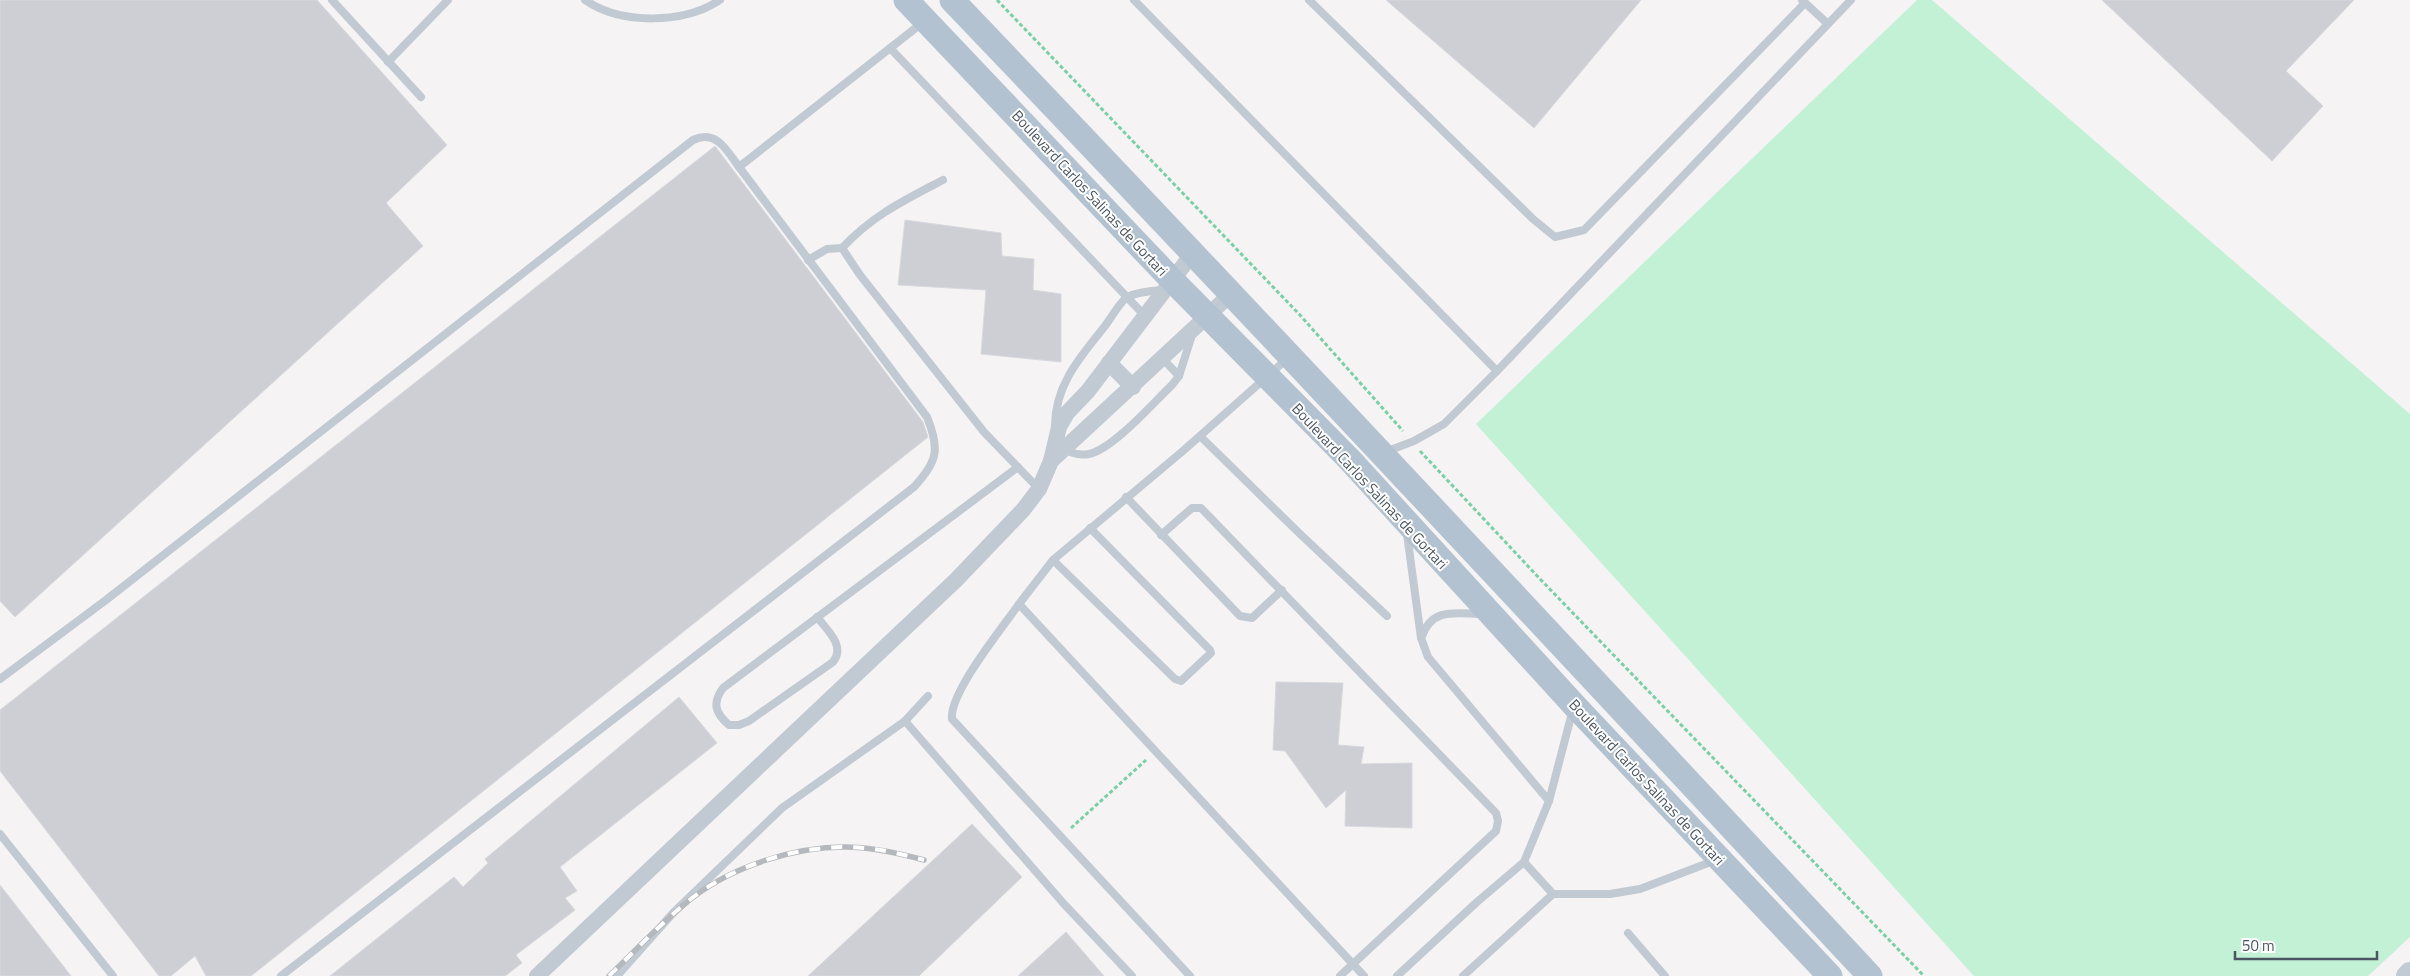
<svg xmlns="http://www.w3.org/2000/svg" width="2410" height="976" font-family="'Titillium Web',sans-serif">
	<rect width="100%" height="100%" fill="#f5f3f3"/>
	<!-- green -->
	<path fill="#c3f1d5" d="M1917,0h15l478,414v523l-42,39h-394l-498,-552z"/>
	<!-- building -->
	<g fill="#cdcfd5" stroke="#d7d9de">
		<path d="M0,0h317l130,145 -61,58 37,43 -408,371 -15,-16z"/>
		<path d="M1386,0h255l-107,128z"/>
		<path d="M2102,0h252l-68,71 37,35 -51,55z"/>
		<path d="M715,146l208,276 5,15 -677,539h-45l-11,-20 -24,20h-12l-159,-205v-61z"/>
		<path d="M905,220l96,13 1,23 32,3 -1,31 28,4v68l-80,-8 5,-64 -88,-5z"/>
		<path d="M1276,682l67,1 -5,62 26,2 -3,17 51,-1v65l-67,-2 1,-36 -20,18 -41,-57 -12,-1z"/>
		<path d="M679,697l38,46 -157,124 17,24 -12,7 10,12 -59,45 6,8 -17,13h-175l124,-99 9,10 25,-24 -3,-4z"/>
		<path d="M972,824l50,53 -103,99h-111z"/>
		<path d="M0,885l71,91h-71z"/>
		<path d="M1066,932l38,44h-86z"/>
	</g>
	<g fill="none" stroke-linecap="round" stroke-linejoin="round">
		<!-- path -->
		<g stroke="#7ad0a6" stroke-width="3" stroke-dasharray="4 2.5" stroke-linecap="butt">
			<path d="M997,0l302,314 104,117"/>
			<path d="M1420,451l121,129 383,396"/>
			<path d="M1071,828l75,-68"/>
		</g>
		<!-- lane -->
		<g stroke="#c1cad2" stroke-width="8">
			<path d="M332,0l89,97"/>
			<path d="M585,0c36,25 99,24 135,0"/>
			<path d="M1134,0l363,371"/>
			<path d="M1309,0l224,219 22,18 29,-7 221,-227"/>
			<path d="M1828,24l23,-24"/>
			<path d="M890,48l255,268"/>
			<path d="M388,62l60,-62"/>
			<path d="M943,180c-40,21 -70,35 -101,68l18,27 124,157 55,57"/>
			<path d="M808,260l19,-11 15,-1"/>
			<path d="M1163,359l16,17"/>
			<path d="M1055,426c0,-41 25,-69 50,-100 6,-8 13,-21 21,-28 9,-6 26,-7 37,-8"/>
			<path d="M1200,436l98,96 89,84"/>
			<path d="M1063,449c8,4 17,7 26,5 24,-5 64,-51 83,-69l7,-9 13,-41"/>
			<path d="M1385,452l29,-11 30,-17 53,-53 331,-347 -26,-24"/>
			<path d="M1126,497l114,119 12,2 30,-28"/>
			<path d="M1407,534l14,104 7,19 121,144"/>
			<path d="M1161,535l31,-27h9l295,305 2,8 -2,10 -156,145"/>
			<path d="M1053,560l122,119 6,2 30,-28 -1,-3 -120,-122"/>
			<path d="M1019,604l34,-44 131,-110 104,-92"/>
			<path d="M817,617c10,13 29,29 16,45l-84,59 -10,4h-10c-14,-12 -17,-22 -6,-37l295,-221"/>
			<path d="M1422,636c11,-30 35,-22 62,-22"/>
			<path d="M0,679l106,-79 587,-460c24,-11 34,11 46,27"/>
			<path d="M905,721l159,183 68,72"/>
			<path d="M0,834l113,142"/>
			<path d="M1524,862l29,32"/>
			<path d="M1628,933l37,43"/>
			<path d="M281,976l633,-489c24,-26 26,-38 13,-70l-188,-250 183,-144"/>
			<path d="M617,976l56,-63 109,-105 123,-87 23,-25"/>
			<path d="M1190,976l-238,-257c-3,-26 51,-92 67,-115l345,372"/>
			<path d="M1397,976l80,-74 47,-40 25,-61 24,-92"/>
			<path d="M1463,976l90,-82h57l30,-5 76,-29"/>
		</g>
		<!-- street -->
		<g stroke="#c1cad2" stroke-width="16">
			<path d="M1109,363l24,24"/>
			<path d="M1051,461l181,-168"/>
			<path d="M537,976l419,-396 67,-70 16,-21 12,-28 8,-34 8,-14 21,-22 105,-138"/>
		</g>
		<!-- secondary -->
		<path stroke="#c1cbd6" stroke-width="22" d="M2407,976l3,-3"/>
		<!-- primary -->
		<g stroke="#b3c2d1" stroke-width="25">
			<path d="M906,0l266,280 177,179 225,246 256,271"/>
			<path d="M952,0c309,323 613,649 918,976"/>
		</g>
		<defs>
			<path id="rail" d="M609,976c27,-26 54,-55 83,-78 41,-32 102,-51 153,-51 27,0 53,6 79,13"/>
		</defs>
		<!-- rail casing -->
		<use href="#rail" stroke="#b5b8bd" stroke-width="5.5"/>
		<!-- rail -->
		<use href="#rail" stroke="#fff" stroke-width="4" stroke-dasharray="11" stroke-linecap="butt"/>
	</g>
	<g text-anchor="middle" dominant-baseline="central" stroke-width="4" stroke-linejoin="round" paint-order="stroke">
		<!-- street labels -->
		<g font-size="15" fill="#4a5661" stroke="#fff">
			<text transform="translate(1090 193) rotate(47)">Boulevard Carlos Salinas de Gortari</text>
			<text transform="translate(1370 486) rotate(47)">Boulevard Carlos Salinas de Gortari</text>
			<text transform="translate(1647 782) rotate(47)">Boulevard Carlos Salinas de Gortari</text>
		</g>
	</g>
	<!-- scale -->
	<path d="M2235 951v8h142v-8" fill="none" stroke="#4a5661" stroke-width="2.5"/>
	<text x="2242" y="951" font-size="15" fill="#4a5661" stroke="#ffffff" stroke-width="4" paint-order="stroke">50 m</text>
</svg>
